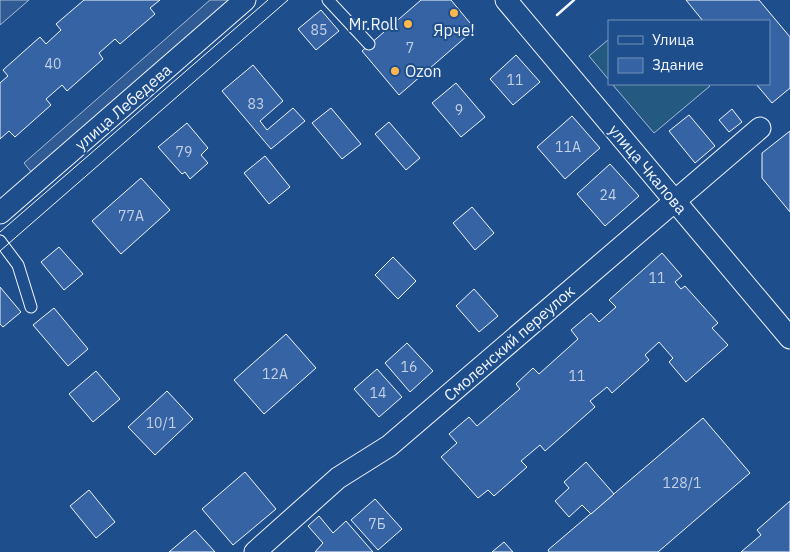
<svg xmlns="http://www.w3.org/2000/svg" width="790" height="552" font-family="'IBM Plex Sans',sans-serif">
	<rect width="100%" height="100%" fill="#1f4e8c"/>
	<!-- green -->
	<g fill="#245a82" stroke="#a8bbd7">
		<path d="M609,39v41l-20,-24z"/>
		<path d="M612,84h96l2,2 -56,47z"/>
	</g>
	<!-- parking -->
	<g fill="#305b95" stroke="#a8bbd7">
		<path d="M0,0h29l-29,25z"/>
		<path d="M210,0h20l-198,173 -8,-10z"/>
	</g>
	<!-- building -->
	<g fill="#3563a3" stroke="#f2f6ff">
		<path d="M84,0h76l-10,8 5,6 -35,30 -5,-5 -16,14 4,6 -36,32 -5,-6 -16,14 5,6 -36,32 -6,-6 -9,8v-56l8,-7 -5,-6 37,-33 6,7 15,-14 -5,-6z"/>
		<path d="M421,0h30l24,29 -76,66 -37,-44z"/>
		<path d="M686,0h73l31,37v51l-18,15 -16,-19h13v-63h-66z"/>
		<path d="M321,10l18,21 -23,19 -18,-21z"/>
		<path d="M516,55l24,27 -27,23 -23,-26z"/>
		<path d="M253,65l30,36 -23,20 7,9 26,-22 12,13 -34,28 -49,-58z"/>
		<path d="M456,83l29,34 -24,20 -29,-34z"/>
		<path d="M331,108l30,36 -19,15 -30,-36z"/>
		<path d="M732,109l10,13 -13,10 -10,-12z"/>
		<path d="M689,115l26,31 -20,17 -26,-32z"/>
		<path d="M572,116l28,32 -35,31 -28,-32z"/>
		<path d="M389,122l31,36 -14,12 -31,-36z"/>
		<path d="M187,123l21,25 -7,7 7,8 -18,16 -5,-7 -3,2 -24,-27z"/>
		<path d="M790,131v81l-28,-34v-25z"/>
		<path d="M265,156l25,31 -21,17 -25,-31z"/>
		<path d="M610,164l29,32 -34,30 -28,-32z"/>
		<path d="M141,178l29,32 -49,44 -29,-33z"/>
		<path d="M472,207l22,26 -19,17 -22,-27z"/>
		<path d="M59,247l24,27 -19,16 -23,-28z"/>
		<path d="M662,253l20,23 -7,6 6,7 4,-3 33,37 -6,5 16,17 -42,37 -17,-20 4,-4 -14,-16 -14,13 4,5 -37,33 -5,-6 -17,14 5,6 -50,44 -5,-6 -19,16 6,6 -33,29 -6,-6 -10,8 -37,-41 16,-14 -8,-9 20,-17 8,9 43,-37 -4,-5 17,-16 6,6 39,-35 -7,-9 20,-17 8,9 17,-15 -7,-7z"/>
		<path d="M393,257l23,24 -18,18 -23,-24z"/>
		<path d="M0,287l21,25 -18,15 -3,-3z"/>
		<path d="M474,289l24,27 -19,16 -23,-26z"/>
		<path d="M54,308l34,41 -20,17 -35,-41z"/>
		<path d="M286,334l30,34 -52,46 -30,-34z"/>
		<path d="M407,343l26,28 -23,21 -25,-29z"/>
		<path d="M377,369l25,28 -23,20 -25,-28z"/>
		<path d="M96,371l24,28 -27,23 -24,-28z"/>
		<path d="M167,391l26,28 -38,36 -27,-28z"/>
		<path d="M703,418l47,55 -92,79h-109l-1,-2z"/>
		<path d="M586,462l28,32 -23,20 -9,-9 -13,12 -14,-16 14,-13 -5,-6z"/>
		<path d="M245,472l31,37 -43,36 -31,-36z"/>
		<path d="M89,490l26,32 -19,16 -26,-32z"/>
		<path d="M375,499l27,30 -24,21 -27,-30z"/>
		<path d="M790,501v51h-49l20,-17 -4,-5z"/>
		<path d="M319,516l14,17 13,-12 27,31h-58l8,-9 -15,-17z"/>
		<path d="M195,530l20,22h-46z"/>
		<path d="M504,542l9,10h-21z"/>
	</g>
	<g fill="none" stroke-linecap="round" stroke-linejoin="round">
		<defs>
			<g id="lane">
				<path d="M328,0l41,44"/>
				<path d="M0,241l18,24 13,42"/>
			</g>
			<g id="street">
				<path d="M506,0l284,338"/>
				<path d="M0,213l245,-213"/>
				<path d="M255,552l83,-74 51,-32 371,-318"/>
			</g>
		</defs>
		<!-- lane casing -->
		<use href="#lane" stroke="#f2f6ff" stroke-width="13"/>
		<!-- street casing -->
		<use href="#street" stroke="#f2f6ff" stroke-width="23"/>
		<!-- lane -->
		<use href="#lane" stroke="#1f4e8c" stroke-width="11"/>
		<!-- street -->
		<use href="#street" stroke="#1f4e8c" stroke-width="21"/>
		<!-- tram -->
		<g stroke="#f2f6ff" stroke-width="1">
			<path d="M0,232l268,-232"/>
			<path d="M0,251l288,-251"/>
		</g>
		<!-- wall -->
		<path stroke="#f2f6ff" stroke-width="2.5" d="M557,15l17,-15"/>
	</g>
	<!-- markers -->
	<g fill="#ffb74d" stroke="#1f4e8c" stroke-width="2">
		<circle cx="454" cy="13" r="5"/>
		<circle cx="408" cy="24" r="5"/>
		<circle cx="395" cy="71" r="5"/>
	</g>
	<g text-anchor="middle" dominant-baseline="central" stroke-width="4" stroke-linejoin="round" paint-order="stroke">
		<!-- number labels -->
		<g font-size="14" fill="#c3d1e8">
			<text x="319" y="30">85</text>
			<text x="410" y="48">7</text>
			<text x="53" y="64">40</text>
			<text x="515" y="80">11</text>
			<text x="256" y="104">83</text>
			<text x="459" y="110">9</text>
			<text x="568" y="147">11А</text>
			<text x="184" y="152">79</text>
			<text x="608" y="195">24</text>
			<text x="131" y="216">77А</text>
			<text x="657" y="278">11</text>
			<text x="409" y="367">16</text>
			<text x="275" y="374">12А</text>
			<text x="577" y="376">11</text>
			<text x="378" y="393">14</text>
			<text x="161" y="423">10/1</text>
			<text x="682" y="483">128/1</text>
			<text x="377" y="524">7Б</text>
		</g>
		<!-- poi labels -->
		<g font-size="16" fill="#f2f6ff" stroke="#1f4e8c" text-anchor="end">
			<text x="398" y="24">Mr.Roll</text>
			<text x="454" y="30" text-anchor="middle">Ярче!</text>
			<text x="405" y="71" text-anchor="start">Ozon</text>
		</g>
		<!-- street labels -->
		<g font-size="16" fill="#f2f6ff" stroke="#1f4e8c">
			<text transform="translate(123 107) rotate(-41)">улица Лебедева</text>
			<text transform="translate(648 169) rotate(50)">улица Чкалова</text>
			<text transform="translate(509 343) rotate(-41)">Смоленский переулок</text>
		</g>
	</g>
	<!-- legend -->
	<rect x="608" y="20" width="162" height="65" fill="#1f4e8c" stroke="#7391ba"/>
	<rect x="618" y="36" width="25" height="8" fill="#1f4e8c" stroke="#7391ba"/>
	<text x="652" y="45" font-size="15" fill="#f2f6ff">Улица</text>
	<rect x="618" y="58" width="25" height="15" fill="#3563a3" stroke="#7391ba"/>
	<text x="652" y="70" font-size="15" fill="#f2f6ff">Здание</text>
</svg>
